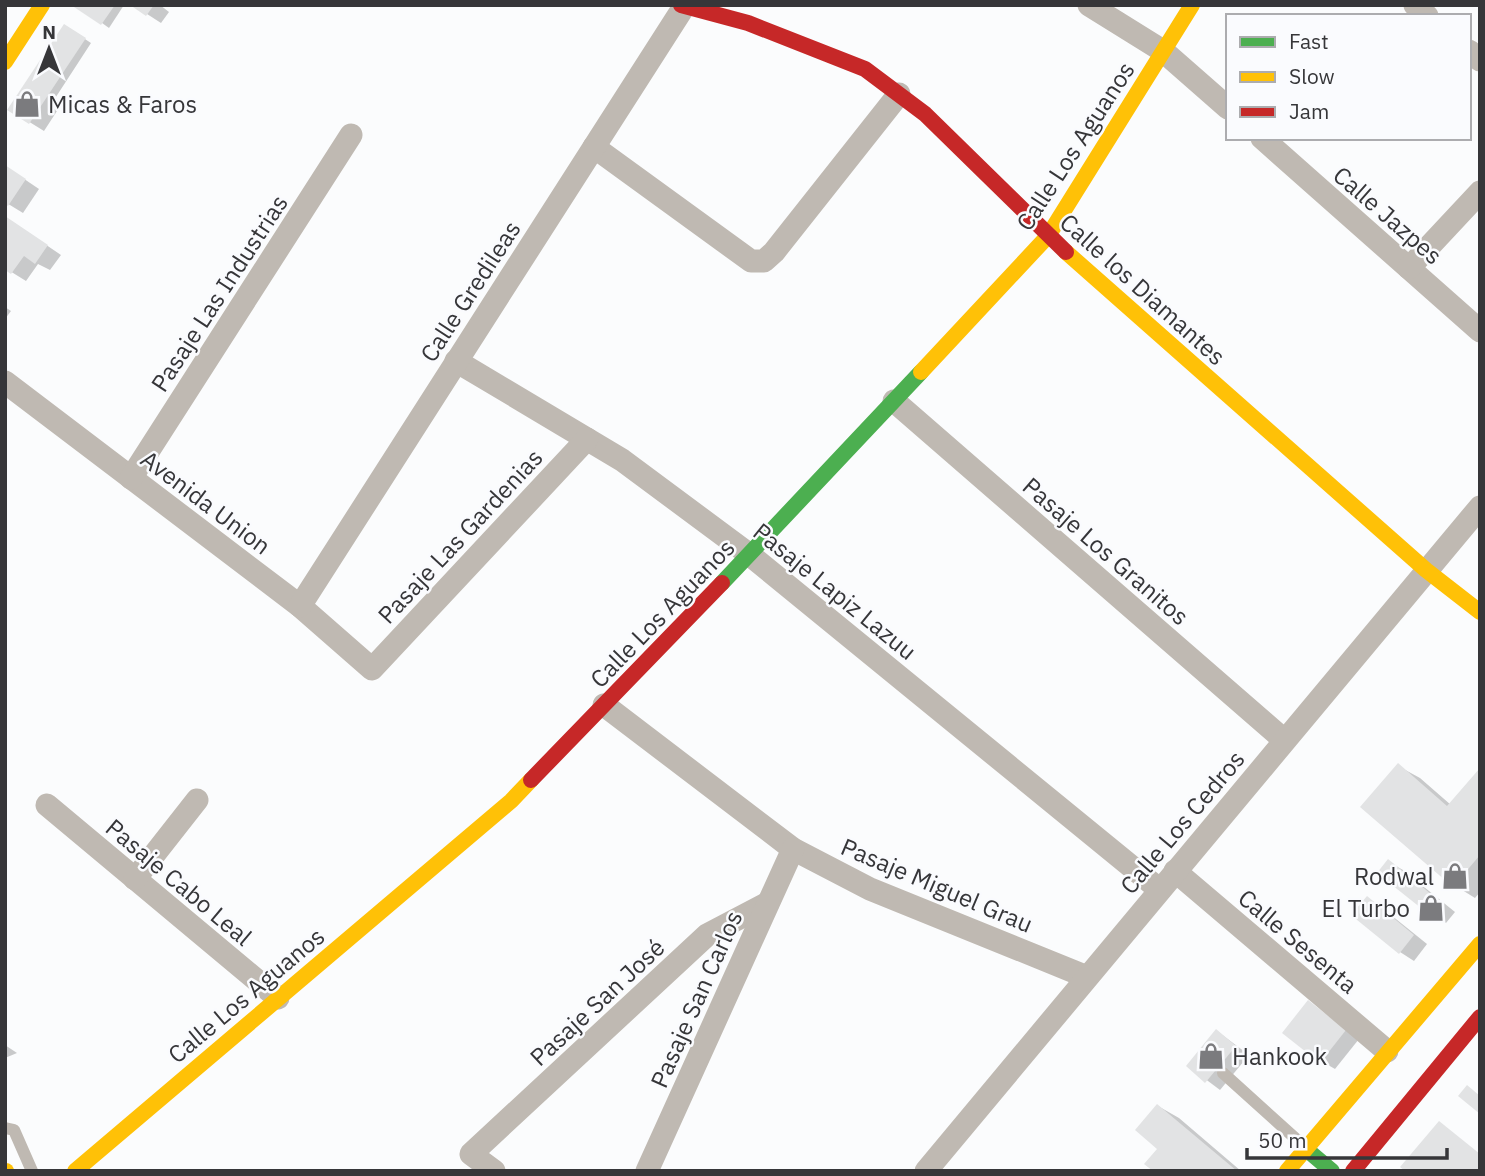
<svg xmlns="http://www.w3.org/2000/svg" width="1485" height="1176" font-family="'IBM Plex Sans',sans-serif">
	<rect width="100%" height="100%" fill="#fbfcfd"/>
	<!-- shadow -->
	<g fill="#0003">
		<path d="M77,5h47l-15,23z"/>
		<path d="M133,5h27l9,7 -8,11z"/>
		<path d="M65,26l26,17 -39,60 7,5 -15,23 -34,-21z"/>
		<path d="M5,166l34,23 -16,24 -18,-11z"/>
		<path d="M5,217l56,38 -11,15 -12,-6 -12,17 -21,-13z"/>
		<path d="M5,307l6,4 -6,8z"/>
		<path d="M1398,766l22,12 31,27 29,-34v121l-5,6 -21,-13z"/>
		<path d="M1389,862l14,8 52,42 -9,11 -14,-8 -52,-43z"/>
		<path d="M1367,899l14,8 46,37 -13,17 -14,-9z"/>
		<path d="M1309,1003l50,36 -24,30 -14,-8z"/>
		<path d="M1217,1031l32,24 -29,35 -32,-24z"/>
		<path d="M5,1045l12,8 -12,5z"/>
		<path d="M1158,1106l21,12 62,53h-85l3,-23z"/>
	</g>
	<!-- building -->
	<g fill="#e2e3e4">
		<path d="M71,5h44l-14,20z"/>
		<path d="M130,5h24l-8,11z"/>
		<path d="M64,24l22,14 -57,86 -22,-14z"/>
		<path d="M5,165l21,14 -18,27 -3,-2z"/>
		<path d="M5,216l43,29 -13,19 -11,-8 -13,18 -6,-4z"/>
		<path d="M1398,763l49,43 33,-38v87l-27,32 -93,-80z"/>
		<path d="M1388,859l54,44 -11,13 -54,-43z"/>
		<path d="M1367,896l47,39 -15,19 -48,-39z"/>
		<path d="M1308,1000l38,30 -26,33 -38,-30z"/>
		<path d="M1216,1029l20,17 -31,37 -19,-17z"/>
		<path d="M1467,1085l13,11v18l-22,-18z"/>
		<path d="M1157,1104l80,67h-84l-9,-7 13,-15 -22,-19z"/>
		<path d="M1439,1121l41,33v17h-75l-5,-4z"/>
	</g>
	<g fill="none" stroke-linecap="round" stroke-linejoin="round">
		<!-- lane -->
		<g stroke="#bfb9b2" stroke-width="12">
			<path d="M1223,1073l83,75"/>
			<path d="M5,1128l9,2 18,41"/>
		</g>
		<!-- street -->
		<g stroke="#bfb9b2" stroke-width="23">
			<path d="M1089,5l74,46 65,57"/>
			<path d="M1415,5l12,11"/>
			<path d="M1469,51l11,9"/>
			<path d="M1262,138l218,193"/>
			<path d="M594,147l157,114h13l10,-9 125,-158"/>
			<path d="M1409,268l71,-76"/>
			<path d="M456,361l166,99 128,95 410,335"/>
			<path d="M5,382l295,224 72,63 215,-230"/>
			<path d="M894,401l390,339"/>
			<path d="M131,478l220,-343"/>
			<path d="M300,606l385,-601"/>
			<path d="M604,705l189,144 77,40 217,88"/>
			<path d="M47,805l231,193"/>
			<path d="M1175,871l212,180"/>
			<path d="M135,879l62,-79"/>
			<path d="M494,1171l-23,-17 236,-219 61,-32"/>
			<path d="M647,1171l146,-322"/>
			<path d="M926,1171l554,-664"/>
		</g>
		<!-- fast -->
		<g stroke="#4caf50" stroke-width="16">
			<path d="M722,583l199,-211"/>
			<path d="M1306,1149l26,22"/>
		</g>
		<!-- slow -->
		<g stroke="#ffc107" stroke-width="16">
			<path d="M5,62l37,-57"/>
			<path d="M1066,252l360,318 54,42"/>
			<path d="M921,372l127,-136 144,-231"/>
			<path d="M5,1171h1"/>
			<path d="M75,1171l436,-370 20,-21"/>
			<path d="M1287,1171l193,-227"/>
		</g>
		<!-- jam -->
		<g stroke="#c62828" stroke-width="16">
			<path d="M681,5l67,18 117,46 60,45 141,138"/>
			<path d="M531,780l191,-197"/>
			<path d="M1353,1171l127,-154"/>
		</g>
	</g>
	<!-- icons -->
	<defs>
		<symbol id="shop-bare" viewBox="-9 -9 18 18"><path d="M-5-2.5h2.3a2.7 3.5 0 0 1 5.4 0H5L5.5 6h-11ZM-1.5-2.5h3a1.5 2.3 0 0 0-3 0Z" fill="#7b7b7e" stroke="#fafbfe" stroke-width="2.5" paint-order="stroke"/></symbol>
	</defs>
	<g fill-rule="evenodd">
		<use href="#shop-bare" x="8" y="85" width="38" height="38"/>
		<use href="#shop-bare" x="1436" y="857" width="38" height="38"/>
		<use href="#shop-bare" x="1412" y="889" width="38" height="38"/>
		<use href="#shop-bare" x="1192" y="1037" width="38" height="38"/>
	</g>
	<g text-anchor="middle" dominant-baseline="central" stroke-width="5" stroke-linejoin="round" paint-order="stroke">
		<!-- poi labels -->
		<g font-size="24" fill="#363639" stroke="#fafbfe" text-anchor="start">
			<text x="48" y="104">Micas &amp; Faros</text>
			<text x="1434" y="876" text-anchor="end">Rodwal</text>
			<text x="1410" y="908" text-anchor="end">El Turbo</text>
			<text x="1232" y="1056">Hankook</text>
		</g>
		<!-- street labels -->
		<g font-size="24" fill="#363639" stroke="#fafbfe">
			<text transform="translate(1075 146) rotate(-57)">Calle Los Aguanos</text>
			<text transform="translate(1388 215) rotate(41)">Calle Jazpes</text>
			<text transform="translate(1143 289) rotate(42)">Calle los Diamantes</text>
			<text transform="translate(470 291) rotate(-57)">Calle Gredileas</text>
			<text transform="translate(219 293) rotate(-57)">Pasaje Las Industrias</text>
			<text transform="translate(206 502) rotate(37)">Avenida Union</text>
			<text transform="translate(460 536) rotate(-47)">Pasaje Las Gardenias</text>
			<text transform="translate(1106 551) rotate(41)">Pasaje Los Granitos</text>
			<text transform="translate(835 591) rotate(39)">Pasaje Lapiz Lazuu</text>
			<text transform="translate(662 613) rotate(-46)">Calle Los Aguanos</text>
			<text transform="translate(1182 822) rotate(-50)">Calle Los Cedros</text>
			<text transform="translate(179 882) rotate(40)">Pasaje Cabo Leal</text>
			<text transform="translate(937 885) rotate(23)">Pasaje Miguel Grau</text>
			<text transform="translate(1298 941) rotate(40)">Calle Sesenta</text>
			<text transform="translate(246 995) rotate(-40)">Calle Los Aguanos</text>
			<text transform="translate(696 999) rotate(-66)">Pasaje San Carlos</text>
			<text transform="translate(597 1002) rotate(-43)">Pasaje San José</text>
		</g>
	</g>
	<!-- border -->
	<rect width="1485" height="1176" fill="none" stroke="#363639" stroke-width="14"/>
	<!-- legend -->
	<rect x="1226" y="14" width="245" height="126" fill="#fafbfe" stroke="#acacaf" stroke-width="2"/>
	<rect x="1240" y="37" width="35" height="10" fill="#4caf50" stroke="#acacaf" stroke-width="2"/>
	<text x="1289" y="49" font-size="21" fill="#363639">Fast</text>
	<rect x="1240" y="72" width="35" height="10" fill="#ffc107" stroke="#acacaf" stroke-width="2"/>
	<text x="1289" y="84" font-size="21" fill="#363639">Slow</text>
	<rect x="1240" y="107" width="35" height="10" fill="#c62828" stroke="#acacaf" stroke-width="2"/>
	<text x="1289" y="119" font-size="21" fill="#363639">Jam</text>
	<!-- north arrow -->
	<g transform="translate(49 49)" stroke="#fafbfe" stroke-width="5" paint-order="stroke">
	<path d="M0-5L12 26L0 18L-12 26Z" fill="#363639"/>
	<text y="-10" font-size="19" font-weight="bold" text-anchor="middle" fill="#363639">N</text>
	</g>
	<!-- scale -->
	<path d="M1247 1148v10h200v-10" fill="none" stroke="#363639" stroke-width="3.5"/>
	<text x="1258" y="1148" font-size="21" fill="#363639" stroke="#fafbfe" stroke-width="5" paint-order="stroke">50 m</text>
</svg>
